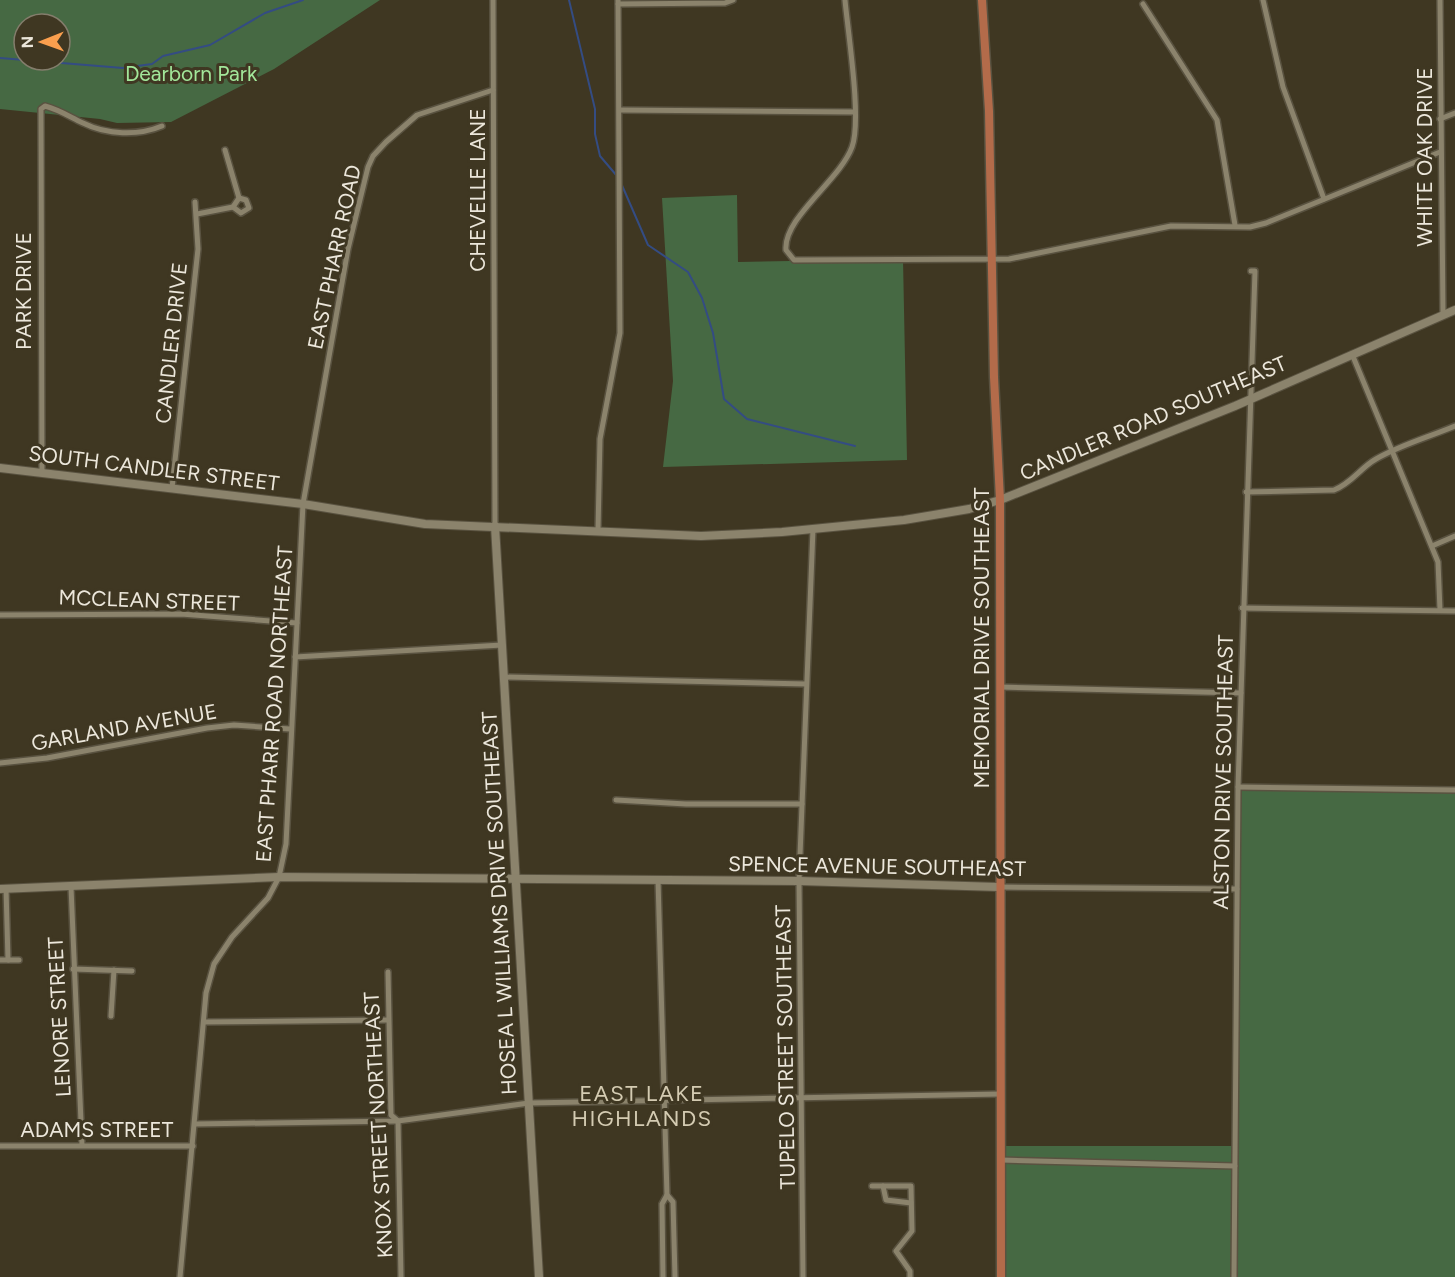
<svg xmlns="http://www.w3.org/2000/svg" width="1455" height="1277" font-family="Figtree,sans-serif">
	<rect width="100%" height="100%" fill="#3f3722"/>
	<!-- green -->
	<g fill="#466943" fill-rule="evenodd">
		<path d="M0,0h380l-106,69 -103,53 -54,1 -17,-4 -100,-10zM24,24h36v36h-36z"/>
		<path d="M737,195l1,67 165,-3 4,201 -244,7 10,-86 -11,-183z"/>
		<path d="M1240,786l215,3v488h-457l-1,-131h239z"/>
	</g>
	<g fill="none" stroke-linecap="round" stroke-linejoin="round">
		<!-- stream -->
		<g stroke="#344c83" stroke-width="2">
			<path d="M569,0l26,109v25l5,22 17,20"/>
			<path d="M0,58l123,10 29,-4 11,-8 47,-11 55,-32 38,-13"/>
			<path d="M621,183l27,62 40,27 14,26 11,35 11,66 23,20 108,27"/>
		</g>
		<defs>
			<g id="street">
				<path d="M493,0l2,526"/>
				<path d="M845,0c3,33 17,120 7,147 -12,33 -69,71 -66,103l8,10 215,-1 162,-33 79,1 16,-4 174,-71"/>
				<path d="M1263,0l20,87 41,112"/>
				<path d="M1440,0l3,314"/>
				<path d="M618,4l107,-1 8,-3"/>
				<path d="M1143,4l74,116 18,105"/>
				<path d="M620,110l235,2"/>
				<path d="M1440,119l15,-6"/>
				<path d="M233,207l8,6 8,-5 -3,-8 -7,-2"/>
				<path d="M197,214l36,-7 6,-9 -14,-48"/>
				<path d="M1352,354l86,208 2,48"/>
				<path d="M42,473l-1,-364 4,-3c15,4 25,11 38,17 24,12 55,13 79,3"/>
				<path d="M172,488l26,-239 -3,-47"/>
				<path d="M1246,492l88,-2c18,-7 26,-22 42,-31 24,-14 53,-22 79,-33"/>
				<path d="M598,530l2,-91 20,-106 -2,-333"/>
				<path d="M1432,546l23,-10"/>
				<path d="M1242,608l213,3"/>
				<path d="M0,615l181,-1 116,9"/>
				<path d="M295,657l207,-12"/>
				<path d="M504,677l302,7"/>
				<path d="M1000,687l241,6"/>
				<path d="M0,763l47,-5 160,-30 27,-3 56,4"/>
				<path d="M1238,787l217,3"/>
				<path d="M616,800l70,4h116"/>
				<path d="M658,880l9,315 -5,9 1,73"/>
				<path d="M71,887l11,258"/>
				<path d="M1000,887l237,2"/>
				<path d="M6,888l2,72"/>
				<path d="M0,960h19"/>
				<path d="M73,969l59,2"/>
				<path d="M388,972l3,143 7,6 3,156"/>
				<path d="M111,1016l3,-46"/>
				<path d="M204,1022l184,-2"/>
				<path d="M195,1124l203,-3 131,-18 471,-9"/>
				<path d="M0,1146h193"/>
				<path d="M1001,1160l234,6"/>
				<path d="M872,1186h39l1,45 -16,20 14,20v6"/>
				<path d="M883,1186l3,14 25,3"/>
				<path d="M667,1195l6,7 2,75"/>
				<path d="M180,1277l26,-284 8,-29 18,-27 36,-39 11,-21 7,-33 17,-340 45,-255 20,-82 5,-11 13,-14 31,-27 76,-25"/>
				<path d="M803,1277l-4,-396 14,-352"/>
				<path d="M1234,1277l4,-490 17,-516h-4"/>
			</g>
			<g id="secondary">
				<path d="M0,468l303,36 122,20 276,12 81,-4 122,-12 65,-11 31,-9 235,-94 220,-96"/>
				<path d="M495,526l44,751"/>
				<path d="M0,889l279,-12 520,4 200,6"/>
			</g>
			<path id="primary" d="M982,0l7,111 5,266 6,123 1,777"/>
		</defs>
		<!-- street casing -->
		<use href="#street" stroke="#595240" stroke-width="8"/>
		<!-- secondary casing -->
		<use href="#secondary" stroke="#595240" stroke-width="10"/>
		<!-- primary casing -->
		<use href="#primary" stroke="#595240" stroke-width="11"/>
		<!-- street -->
		<use href="#street" stroke="#8b836c" stroke-width="5"/>
		<!-- secondary -->
		<use href="#secondary" stroke="#8b836c" stroke-width="8"/>
		<!-- primary -->
		<use href="#primary" stroke="#b36b4a" stroke-width="8"/>
	</g>
	<g text-anchor="middle" dominant-baseline="central" stroke-width="6" stroke-linejoin="round" paint-order="stroke">
		<!-- park labels -->
		<g font-size="21" fill="#a2e79a" stroke="#3f3722">
			<text x="191" y="73">Dearborn Park</text>
		</g>
		<!-- street labels -->
		<g font-size="21" fill="#ece7db" stroke="#3f3722">
			<text transform="translate(1424 157) rotate(-90)">WHITE OAK DRIVE</text>
			<text transform="translate(477 190) rotate(-90)">CHEVELLE LANE</text>
			<text transform="translate(334 257) rotate(-78)">EAST PHARR ROAD</text>
			<text transform="translate(23 291) rotate(-90)">PARK DRIVE</text>
			<text transform="translate(171 343) rotate(-84)">CANDLER DRIVE</text>
			<text transform="translate(1153 418) rotate(-23)">CANDLER ROAD SOUTHEAST</text>
			<text transform="translate(154 468) rotate(7)">SOUTH CANDLER STREET</text>
			<text transform="translate(149 600) rotate(2)">MCCLEAN STREET</text>
			<text transform="translate(981 638) rotate(-90)">MEMORIAL DRIVE SOUTHEAST</text>
			<text transform="translate(274 704) rotate(-86)">EAST PHARR ROAD NORTHEAST</text>
			<text transform="translate(124 727) rotate(-10)">GARLAND AVENUE</text>
			<text transform="translate(1223 772) rotate(-89)">ALSTON DRIVE SOUTHEAST</text>
			<text transform="translate(877 866) rotate(1)">SPENCE AVENUE SOUTHEAST</text>
			<text transform="translate(499 903) rotate(-93)">HOSEA L WILLIAMS DRIVE SOUTHEAST</text>
			<text transform="translate(59 1017) rotate(-93)">LENORE STREET</text>
			<text transform="translate(785 1047) rotate(-91)">TUPELO STREET SOUTHEAST</text>
			<text transform="translate(378 1125) rotate(-93)">KNOX STREET NORTHEAST</text>
			<text x="97" y="1129">ADAMS STREET</text>
		</g>
		<!-- neighbourhood labels -->
		<g font-size="22" letter-spacing="1.5" fill="#d4cbb2" stroke="#3f3722">
			<text x="642" y="1093">EAST LAKE<tspan x="642" dy="25">HIGHLANDS</tspan></text>
		</g>
	</g>
	<!-- north arrow -->
	<g transform="translate(42 42) rotate(269)"><circle r="28" fill="#3f3722" stroke="#847d6c" stroke-width="1.5"/>
	<path d="M0-4.5L10 22L0 15L-10 22Z" fill="#fa9f4e"/>
	<text y="-9" font-size="16" font-weight="bold" text-anchor="middle" fill="#ece7db">N</text>
	</g>
</svg>
